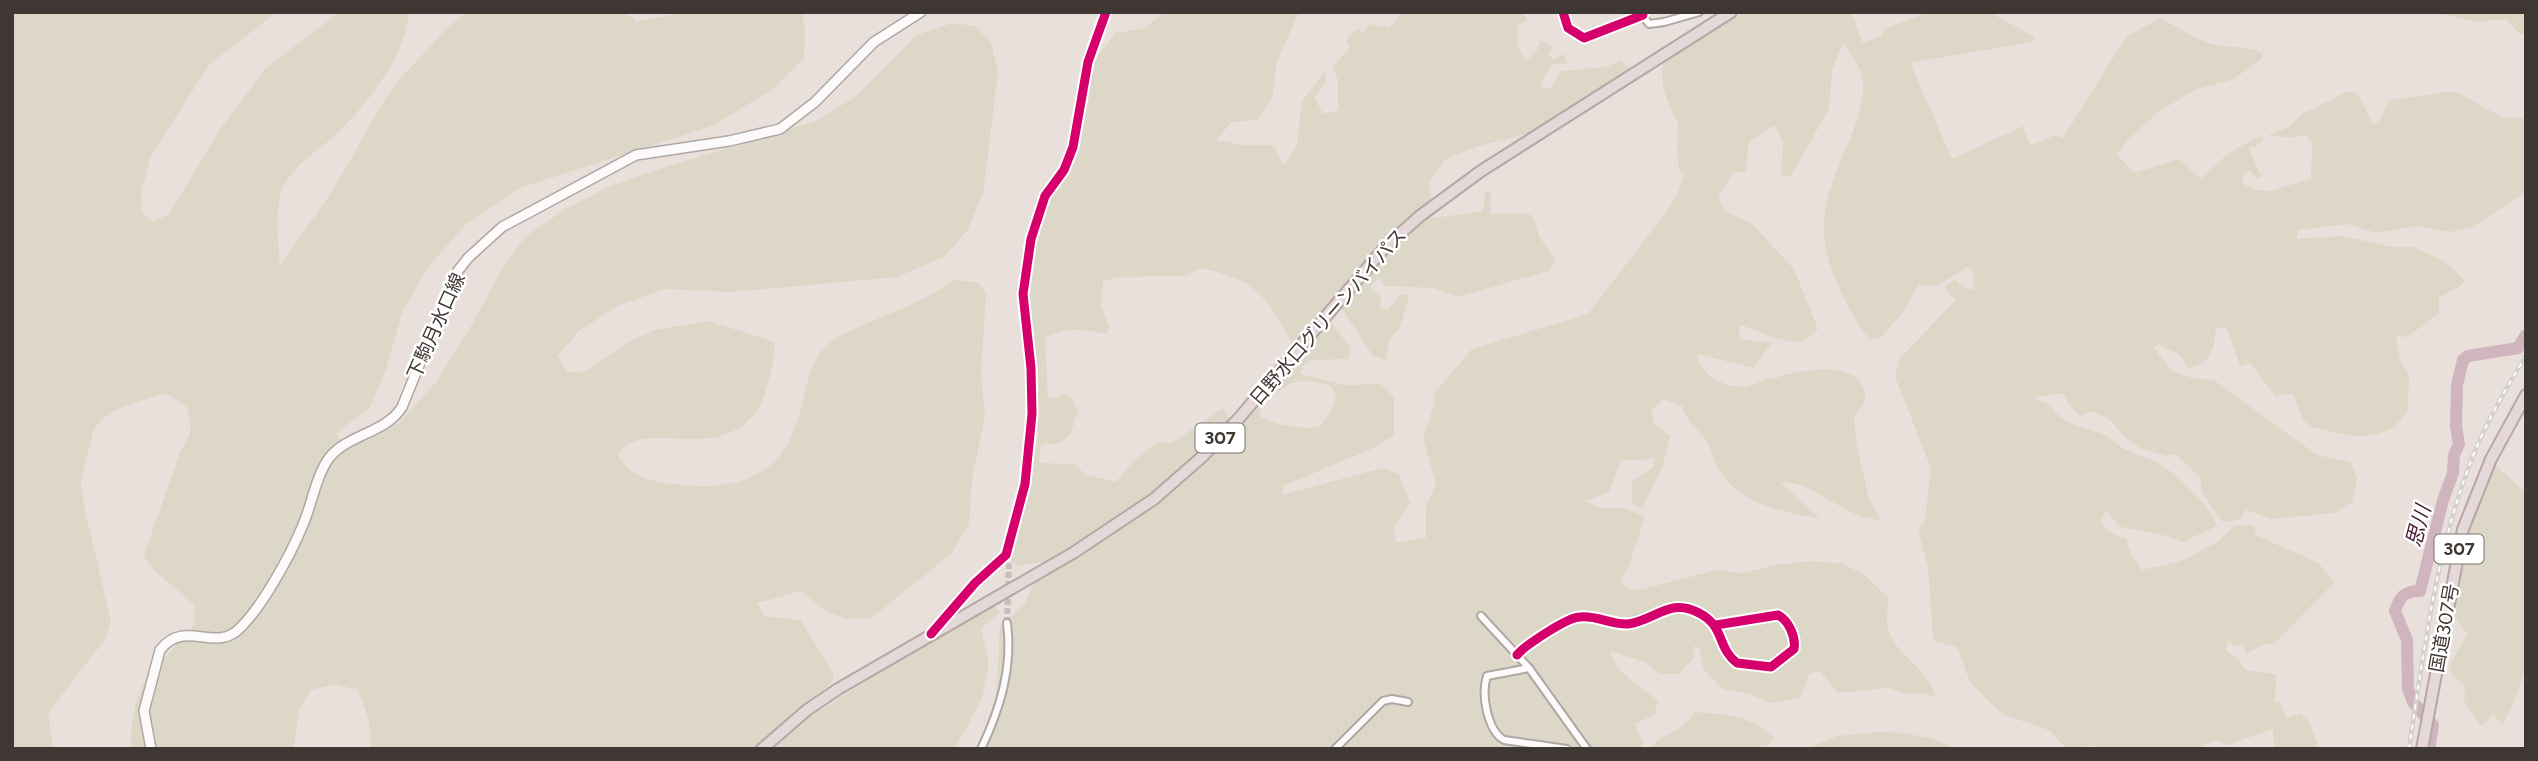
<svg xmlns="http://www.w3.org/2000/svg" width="2538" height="761" font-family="Figtree,'Noto Sans JP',sans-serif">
	<rect width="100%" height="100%" fill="#eae0db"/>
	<!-- green -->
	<g fill="#ddd7c8">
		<path d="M12,12h265l-68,53 -58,91 -10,37 1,19 10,9 16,-6 53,-87 44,-59 69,-53 9,-4h66c-2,43 -47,100 -78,127 -17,14 -41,30 -49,51 -7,19 -4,55 -2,75l53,-75 49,-86 17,-24 50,-54 18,-14h160l9,10 50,-10h116l3,16 -1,30 -32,32 -60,36 -192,62 -55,37 -39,45 -24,43 -16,56 -16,38 -34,27 5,5 23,3 36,-20 37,-41 37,-60 26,-49 24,-34 41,-29 43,-22 51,-18 157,-48 39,-24 62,-62 35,-12 23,3 16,16 7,30 -15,121 -16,38 -23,26 -47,20 -167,15 -65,-3 -48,17 -38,25 -21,25 9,15 15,2 47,-31 25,-12 55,-9 65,21c2,17 -3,31 -8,47 -4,15 -7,21 -18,32 -43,39 -102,-3 -130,33 6,18 30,27 47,29 61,9 114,1 133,-64 9,-30 9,-61 37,-80 7,-5 16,-8 24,-12 32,-15 67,-26 95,-47l23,2 9,10 -5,82 4,43 -13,61 -3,46 -17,29 -81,65 -25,1 -21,-8 -24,-20 -44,12 8,13 35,4 34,54 -2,9 -40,30 -34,36h-388c2,-22 -3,-39 -13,-59l-21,-6 -25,6 -12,20 -5,39h-163v-17l4,-26 10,-26 49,-55 1,-19c-14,-15 -44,-33 -51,-51l37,-105c12,-18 11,-23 6,-43l-21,-14c-24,8 -61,14 -73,39l-12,50 3,24 27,115 -5,17 -58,75 5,36h-41z"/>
		<path d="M1165,12h134l-23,52 -3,32 -15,24 -27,2 -14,18 27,5h30l9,21 14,-20 5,-45 23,-30 2,9 -12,18 8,16 15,-4v-29l-5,-14 17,-20 -4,-7 11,-11 7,4 4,-9 21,4 13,-16h121l4,8 -9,6 -1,20 9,15 12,-12 2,-9 12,7 -3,9 6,3 8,-5 5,9 -17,2 -10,17 1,7 9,-1 10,-17 45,-4 14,-6 10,7 -96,64 -55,14 -33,13 -17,23 2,18 -41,34 -61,68 -31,41 -6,1c-26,-49 -36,-64 -91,-76l-14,8 -67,1 -17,4 -2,24 8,22 -2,7c-23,-5 -41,-7 -62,4l3,59 5,2 11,-6 8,5 6,13 -8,24 -10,8 -19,2 -2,18 35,1 12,11 30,7 18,-22 23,-17h15l51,-35 8,13 -42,42 -44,36 -95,61 -31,6 -6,-3 -5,-9 30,-118 -13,-147 13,-62 11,-29 21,-31 21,-103 25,-31 28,-5z"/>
		<path d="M1741,12h111l10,31 21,-8v-5l46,-18h60l46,25 -3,5 -122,21 42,96 71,-33 7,19 26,-10 7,3 63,-101 34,-19c16,8 32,19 49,25 18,6 37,2 54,10l-2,6 -29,21 -38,10 -37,23 -31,29 -9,13 17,18 45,-14 22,20c19,-20 35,-33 61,-43l2,3 -8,7 -8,1 14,31h-5l-8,-8 -7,6 2,8 11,6 14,1 42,-12 1,-36 -7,-8 -15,3 -22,-3 20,-8 16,-14 44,-22 10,2 15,32 6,-3 10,-22 66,-9 45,25 26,3v69l-3,6 -52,34 -22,4 -30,-6 -42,7 -30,-9 -49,6 -1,9 47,-3 47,11h22l29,13 23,20 -5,6 -21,12v15l-32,24 -8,-1 -3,3 4,22 9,13 -1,36 -13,17 -19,8 -25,1 -40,-9 -8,-7 -10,-26 -18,2 -25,-33 -10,3 -13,-38h-11c-2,22 -5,36 -29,40l-6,-12 -23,-12 -4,4 18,23 17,6 26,4 102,74 34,7 6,16 -5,24 -18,11 -32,3 -31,3 -25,-9 -6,10 -17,2 -21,-29 -2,-16 -25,-23 -9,2 -25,-8 -14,-9 -19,-21 -18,-7 -9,6 -14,-15 -3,-9 -31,5 16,7 11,12 17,9 27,8 20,15 34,14 15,10 32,32 12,21 -34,16 -16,-6 -46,-9 -15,-16 -5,10 6,10 19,8 6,17 10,14 39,-9 36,-19 18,-17 19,1 2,9 62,28 17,19 -61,62h-9l-19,10 -2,-10 -9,2 -7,-5 -2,9 11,8 9,12 30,4 -1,28 6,1 5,15 14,-4 9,7 11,28h-43l-3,-3 -1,-17 -46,16 -11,-5 -22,9h-92l-12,-3 -23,3 -18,-19 -45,-15 -16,-14 -18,-19 -13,-35 -21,-5 -3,-4 -5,-70 -10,-39 7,-9 6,-52 -36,-91 5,-19 57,-59 -6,-3 -7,-9 11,-7 11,8 8,2 -1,-19 -6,-4 -28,18h-20l-16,27 -21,25 -12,3c-12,-15 -20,-29 -28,-46 -24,-51 -24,-80 -1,-133 10,-24 24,-54 22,-81 -1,-12 -14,-28 -20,-38l-11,29 -3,38 -39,68 -9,-2 2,-33 -9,-17 -25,17 -3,29 -13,2 -15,24 7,14 27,13 42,45 24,60c-3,3 -9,9 -13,11 -22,6 -46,-10 -66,-15l1,15 32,2 -18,26 -57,-14c4,21 23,31 43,33 8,1 18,-5 26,-7 31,-8 96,-27 100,20l-12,17 3,29 12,53 12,21c-35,0 -71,-42 -100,-37l39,36c-35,-7 -74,-13 -97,-43 -8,-10 -10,-24 -16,-35 -9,-13 -21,-18 -24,-34l-19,-8 -13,12 3,13 16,12 -7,29 -21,44 -10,-6v-22l22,-14v-10l-12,3h-21l-11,31 -24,10 12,7h26l21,9 -16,48 -9,17 8,7 11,1 78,-20 25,3 33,-8 34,-4 34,3 20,10 26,24c-1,10 -4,24 0,33 9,28 39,35 46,66l-11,-4 -17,1 -19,-6 -50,5 -18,-22 -11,3 -8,23 -30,6 -22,-9 -26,-5 -20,-20 -3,-20 -7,-3 1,11 -15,17h-20l-14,-12 -35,-11c3,20 32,36 48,50l-3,13 -20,10 8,19 -3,6h-654l11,-62 3,-61 25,-22 8,-21 102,-66 121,-111 5,4 -1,7c18,9 39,12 59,10l10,-12 7,-18 -5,-11c-37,-9 -36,-8 -66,16l-4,-3 67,-80 23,29 -3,11 -37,1 -6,4 -5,10 45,11 36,-1 13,13v39l-25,14 -86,36 -1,9 100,-27 17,6 11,29 -16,24 2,15 30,-4v-32l10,-22 -13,-46 11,-33 1,-13 37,-43 116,-35 75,-98 14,-21 8,-21 -6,-3 -2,-22 1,-28c-11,-15 -20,-42 -14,-60z"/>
		<path d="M2433,12h93v23l-7,-2 -13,-14 -30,3z"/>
		<path d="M1491,191l-1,23 25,-1 17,2 8,23 16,22 -7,11 -91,26 -24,-9 -49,-2 -6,-8 -9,9 11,11 -1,11h9l11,-15 9,1 -9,34 -10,9 -5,22 -12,-4 -34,-52 58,-62 27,-23 56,-7 3,-3 2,-17z"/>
		<path d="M2494,464l32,29v175l-13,36 -10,20 -10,-9 -12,11 -17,-25 1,-16 -13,-9 -2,-12 17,-30 -14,-20 20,-100z"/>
		<path d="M995,605l5,7 -19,17 8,35 -7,34 -27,51h-184l22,-21 81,-52z"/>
		<path d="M1694,712c33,3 54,2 81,26l-12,11h-113c11,-18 32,-13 44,-37z"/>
		<path d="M1890,731l41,7 27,11h-152l31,-13z"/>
	</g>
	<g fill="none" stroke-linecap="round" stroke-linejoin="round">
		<!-- river -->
		<path stroke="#d0b5bf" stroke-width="12" d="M2429,749l4,-24 -20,-23 -5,-13 -1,-49 -12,-29c5,-15 10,-20 25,-20l23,-91 10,-27 1,-18 5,-11 -3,-18 1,-41 6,-25 5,-4 50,-8 8,-13"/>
		<!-- street-tunnel -->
		<path stroke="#c8beb9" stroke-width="6" stroke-dasharray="6 3" stroke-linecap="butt" d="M1007,623l2,-62"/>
		<defs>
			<g id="street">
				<path d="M1563,12l5,16 16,10 59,-23"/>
				<path d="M1641,14l8,10 15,-2 35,-10"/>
				<path d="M1481,616l48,52 58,81"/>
				<path d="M933,631l42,-48 31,-28 19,-71 7,-70 -1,-46 -8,-74 8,-55 14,-43 19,-26 9,-23 15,-85 18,-50"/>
				<path d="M1516,654l53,-35 11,-2 44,7 56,-18 18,6 15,9 10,24 14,18 34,4 23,-18c2,-12 -5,-28 -16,-34l-62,10"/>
				<path d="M1529,668l-42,8c-6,18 0,54 17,64l63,9"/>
				<path d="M981,749c19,-40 32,-81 26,-126"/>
				<path d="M1335,749l48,-48 9,-2 16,3"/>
			</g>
			<path id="secondary" d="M151,749l-7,-38 16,-61c26,-33 55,5 81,-23 22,-22 49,-71 61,-100 10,-22 13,-49 27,-69 19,-24 57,-25 73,-51l55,-135 11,-14 34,-31 134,-72 93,-14 51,-12 35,-27 59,-60 47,-30"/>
			<g id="highway">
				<path d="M762,749l45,-39 31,-21 235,-136 81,-54 49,-43 37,-39 146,-171 34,-30 61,-45 250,-159"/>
				<path d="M2422,749l41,-220 28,-70 35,-64"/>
			</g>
		</defs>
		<!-- street casing -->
		<use href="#street" stroke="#afa7a3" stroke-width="10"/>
		<!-- secondary casing -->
		<use href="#secondary" stroke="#afa7a3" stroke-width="12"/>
		<!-- highway casing -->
		<use href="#highway" stroke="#b8a6a5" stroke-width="14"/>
		<!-- street -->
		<use href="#street" stroke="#fcfafa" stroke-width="6"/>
		<!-- secondary -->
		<use href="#secondary" stroke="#fcfafa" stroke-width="9"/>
		<!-- highway -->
		<use href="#highway" stroke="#e5d8d8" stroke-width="10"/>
		<defs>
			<path id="rail" d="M2409,749c15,-99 27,-199 64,-293 14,-35 33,-68 53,-100"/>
		</defs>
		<!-- rail casing -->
		<use href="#rail" stroke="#d3d0ce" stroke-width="4.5"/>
		<!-- rail -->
		<use href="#rail" stroke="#fff" stroke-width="2" stroke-dasharray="5" stroke-linecap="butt"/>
		<defs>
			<g id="cycleway">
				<path d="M1563,12l5,16 16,10 59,-23"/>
				<path d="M931,634l44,-51 31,-28 19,-71 7,-70 -1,-46 -8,-74 8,-55 14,-43 19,-26 9,-23 15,-85 18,-50"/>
				<path d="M1517,655c6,-8 50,-38 63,-38 16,-2 32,8 48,7 28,-4 42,-27 71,-11 26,13 18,35 38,50l34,4 23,-18c2,-12 -5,-28 -16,-34l-62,10"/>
			</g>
		</defs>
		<!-- cycleway casing -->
		<use href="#cycleway" stroke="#fff" stroke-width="13"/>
		<!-- cycleway -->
		<use href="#cycleway" stroke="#d6006c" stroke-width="9"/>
	</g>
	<g text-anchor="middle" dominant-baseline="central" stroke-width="5" stroke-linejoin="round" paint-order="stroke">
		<!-- shield labels -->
		<g fill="#fff" stroke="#787370" stroke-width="2">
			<rect x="1195.5" y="423.5" width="49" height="29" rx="5"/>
			<rect x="2434.5" y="534.5" width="49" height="29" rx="5"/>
		</g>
		<g font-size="18" font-weight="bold" fill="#3e3733">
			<text x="1220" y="438">307</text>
			<text x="2459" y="549">307</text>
		</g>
		<!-- street labels -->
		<g font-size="19" fill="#3e3733" stroke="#fff">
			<text transform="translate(1328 317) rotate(-49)">日野水口グリーンバイパス</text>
			<text transform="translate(436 326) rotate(-66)">下駒月水口線</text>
			<text transform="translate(2444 628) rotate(-80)">国道307号</text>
		</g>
		<!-- water labels -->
		<g font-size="21" font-style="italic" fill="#471b33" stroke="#fff">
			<text transform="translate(2418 526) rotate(-75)">思川</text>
		</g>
	</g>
	<!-- border -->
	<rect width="2538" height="761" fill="none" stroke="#3e3733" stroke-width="28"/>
</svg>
